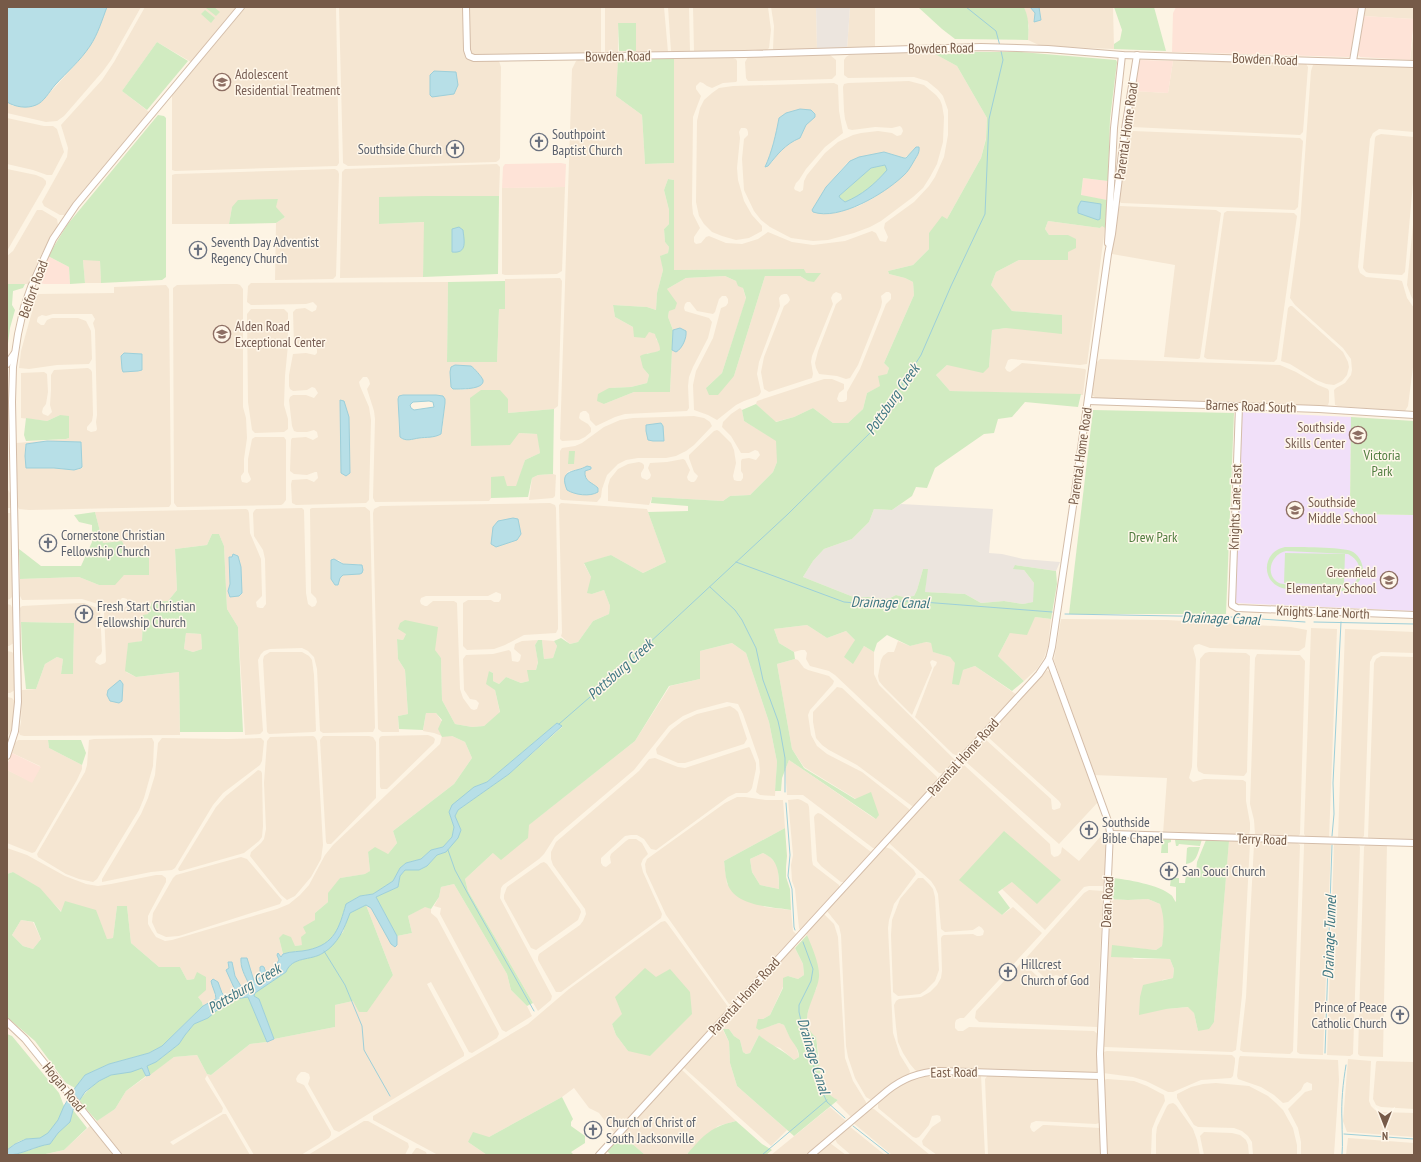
<svg xmlns="http://www.w3.org/2000/svg" width="1421" height="1162" font-family="'PT Sans Narrow',sans-serif">
	<rect width="100%" height="100%" fill="#fdf4e4"/>
	<!-- residential -->
	<g fill="#f5e6d2" fill-rule="evenodd">
		<path d="M107,7h34l-30,53 -8,11 -39,45 -7,5 -11,1 -39,-9v-11l6,4 31,-7 31,-34 15,-19 5,-10z"/>
		<path d="M145,7h91l-45,55 -34,-20 -35,49 27,21 -65,77 -19,26h-5l-16,-9 -2,-4 25,-45 1,-9 -7,-23 41,-45 12,-18z"/>
		<path d="M246,7h90l3,156 -2,3 -162,5 -3,-1v-75z"/>
		<path d="M339,7h126l1,52h29l4,2 2,6 -1,91 -1,2 -3,2 -148,4 -5,-3z"/>
		<path d="M468,7h133v45l-3,2 -122,2 -5,-3 -2,-3z"/>
		<path d="M605,7h59l4,45 -3,2h-29l-1,-31h-17v31h-10l-3,-2z"/>
		<path d="M668,7h21l1,45 -2,1h-15l-2,-2z"/>
		<path d="M693,7h75l3,23 -2,18 -3,3 -72,1z"/>
		<path d="M771,7h45l1,42 -41,2 -3,-2 1,-23z"/>
		<path d="M850,7h25v41l-28,1z"/>
		<path d="M1024,7h6l5,6 -1,8 7,-1 -2,-13h74l1,42 -73,-3 -13,-6 1,-14z"/>
		<path d="M1365,7h49v12l-51,-3z"/>
		<path d="M1414,28v32h-4z"/>
		<path d="M928,50l29,16 30,52 -1,20 -5,20 -34,61 -18,14v16l-16,16 -25,6 1,3 16,4 8,4 1,13 -30,68 5,5 -2,6 -6,12 -14,7 -4,16 -15,14h-15l-20,-15 -19,9 -19,5 -19,-18 1,-3 67,-22h8l12,5v5l-5,4 -2,6 2,3h4l3,-1 1,-2v-7l13,-23 26,-65 5,-5v-5l-2,-2h-3l-5,4 1,6 -1,5 -23,58 -8,13 -4,1 -9,-3 -18,-2 -3,-6 -1,-5 3,-12 18,-47 6,-5 -1,-5 -5,-2 -3,2 -2,4 2,6 -21,52 -1,6 2,12 -1,4 -43,14 -5,-3 -3,-17 3,-15 20,-51 4,-3 2,-3 -1,-3 -2,-3h-3l-3,1 -2,3 1,8 -21,56 -2,12 4,18 -1,2 -2,2 -14,5 -8,4 -19,15 -9,-5 -14,-5 -1,-25 3,-14 17,-33 8,-30 5,-2 2,-3v-4l-2,-3h-4l-3,3 -4,13 -2,2 -16,-3 -7,-9h-3l-2,2 -1,4 1,3 24,7 3,4 -4,16 -15,29 -4,10 -1,9 1,22 -2,3 -62,3 -10,3 -19,9 -6,-6 -1,-6 -3,-3h-3l-3,2 -1,5 2,2 7,4 3,4v4l-6,5 -6,3 -17,1 -2,-2 12,-370 4,-8 6,-3 36,1 -2,37 26,19 3,49 29,-1v-106l59,1 3,1 1,2v20l-1,1 -13,1 -11,5 -5,-2 -4,-3 -3,-1 -4,4v3l5,7 -8,21 -1,87 1,10 7,14 -6,9v5l2,2 5,-1 5,-6 3,-1 17,7 16,1 16,-5 10,-7 24,10 21,3 32,-4 27,-10 4,2 4,8 6,1 2,-5 -4,-9 1,-5 29,-21 15,-16 6,-9 9,-20 4,-22v-25l-5,-14 -5,-6 -11,-9 -13,-4 -66,1 -4,-3v-15l2,-3 3,-2zM668,179l6,1v90l130,-1 4,12 -8,-5h-35l-31,100 -28,12 16,-15 24,-74 -3,-11 -7,-7 -11,-5 -39,2 -19,11 2,22 -1,6 5,13 3,-1 2,22 -6,-1 -2,42h-36l-30,12 5,-16 22,-1 16,-4 2,-8 -6,-7 4,-15h8l5,-3v-6l-4,-5v-5l-23,-7 -18,-10 -2,-12 34,2 9,3 1,-17 6,-23 -2,-14 7,-3 1,-6 -4,-5 -1,-13 5,-5v-14l-5,-20z"/>
		<path d="M830,55l6,5v15l-4,4 -82,2h-2l-2,-3 -1,-16 3,-5z"/>
		<path d="M1173,61l99,1 34,2 2,3 -5,65 -3,3 -168,-8 -2,-1 -1,-2 4,-33 35,2z"/>
		<path d="M1316,63l98,4v65l-35,-3 -6,4 -3,6 -12,128 2,6 6,4 32,3 4,1 5,17 7,10v51l-6,47 -3,5 -67,-5 -3,-1 -1,-15 2,-2 9,-5 6,-8 1,-5 -1,-11 -8,-11 -48,-43 -5,-7 10,-73 11,-154 2,-6z"/>
		<path d="M909,81l15,4 12,10 4,5 2,5 2,12 -1,25 -6,22 -7,13 -7,11 -10,9 -32,24 -11,6 -16,6 -26,7 -15,1 -22,-3 -21,-11 -9,-7 -7,-9 -10,-21 -2,-31 2,-20 4,-4v-3l-1,-3 -2,-1h-4l-2,4 1,6 -3,30 1,12 6,21 8,14 10,11v5l-13,7 -13,2 -14,-4 -10,-4 -8,-8 -5,-8 -3,-14 1,-81 3,-13 4,-8 8,-7 7,-5 14,-2 101,-3 4,2 1,26 4,22 -18,14 -19,22 -7,11 -3,3 -2,5 1,2 5,2 3,-2 1,-9 3,-6 18,-22 13,-11 15,-7 8,-2 17,-2 14,2 5,3 4,-1 2,-4 -1,-3 -2,-2 -8,2 -17,-1 -23,3 -4,-1 -3,-10 -1,-8 -1,-24 1,-3 4,-1zM811,110l4,4v3l-9,8 -6,13 -7,3 -14,10 -7,11 -7,5 5,-12 3,-12 5,-14 1,-9zM914,149l-10,26 -29,22 -16,9 -24,7h-5l-18,-3 14,-23 21,-24 37,-11 20,6 7,-5z"/>
		<path d="M7,118l37,8h9l4,3 7,23 -12,23h-5l-14,-5 -26,-6z"/>
		<path d="M1133,131l167,7 3,3 -5,66 -3,3 -174,-7 -2,-2 8,-65z"/>
		<path d="M1381,134l33,3v35l-9,100 -3,3 -33,-2 -3,-1 -3,-4 12,-130 1,-2z"/>
		<path d="M497,164l3,3 -1,29h-73l-47,28 46,-2 -2,55 -83,1 2,-106 3,-3z"/>
		<path d="M7,169l29,6 7,3 3,3v3l-39,67z"/>
		<path d="M335,169l3,2 1,3 -3,102 -3,3 -58,1 1,-57 9,-6 -10,-10 3,-8 -46,8 -3,17h-57v-49l3,-1z"/>
		<path d="M565,187l-3,84 -5,3 -52,1 -3,-1v-86z"/>
		<path d="M1120,206l96,4 5,3 -21,145 -2,1 -34,-2 11,-92 -63,-11 5,-45z"/>
		<path d="M37,210h5l15,9 1,6 -17,30 -13,29h-21v-28l6,-5z"/>
		<path d="M1227,211l67,2 3,3 -20,143 -3,3 -67,-3 -3,-2 20,-144z"/>
		<path d="M1414,215v86l-3,-5 -4,-11z"/>
		<path d="M1048,221l52,7 2,-3 3,3 -18,136 -7,1 -69,-6 -3,1 -3,8 2,3 3,1 12,-9 56,5 7,1 1,1 -3,25 -133,-4 -14,-16 11,-10 42,2 3,-37 14,-2 55,-13 -49,-4 -21,-26 5,-13 23,-12h49v-25h-19l-4,-6z"/>
		<path d="M83,260h17l1,23h-16z"/>
		<path d="M560,278l2,3 -4,125 -4,3 -46,4v-14l-27,-9 38,43 19,1 2,19 -15,7 -8,26h-10l-16,-9v21l-2,3 -114,1 -2,-4 2,-79 -1,-8 -7,-22 3,-5 -1,-4 -2,-3h-4l-4,5 1,4 9,21 2,13 -2,80 -3,3 -70,2 -4,-2 -1,-19 1,-4 15,-1 7,3 4,-4 -1,-6h-2l-8,3 -13,-1 -4,-3 1,-31 1,-2 14,-1 7,3 5,-3 -1,-5 -3,-2 -7,2h-10l-3,-1 -2,-5 -3,-26 1,-3 3,-2h13l8,3 4,-5 -3,-5 -3,-1 -5,3 -14,1 -3,-2 -1,-3v-11l4,-21 13,-1 9,2 2,-2v-4l-4,-4 -7,3h-9l-3,-2 -1,-34 3,-3 9,-1 7,4 4,-2 1,-4 -4,-4 -7,2 -55,1 -4,-3 1,-16 3,-3 197,-1 -1,80h50l2,-53 6,-1v-29zM473,367l3,5 5,4 -2,10 -15,4 -10,-1zM403,395h38l4,8 -3,28 -15,7h-9l-19,-7 -1,-32 1,-3z"/>
		<path d="M224,284h13l3,1 3,4v118l3,11 1,20 -3,21v13l-3,4v3l1,3 5,1 3,-2 1,-2 -3,-7v-13l4,-20 3,-2h29l2,3v60l-3,4 -2,1 -101,2h-3l-3,-4 -1,-215 4,-3z"/>
		<path d="M166,285l3,4 2,215 -2,3 -140,3 -10,-1 -1,-2 -2,-64 50,-4 3,-1 -9,-23 -13,6 -26,-3v-45l23,-1 3,2 1,18 -2,12 -3,4 -1,4 1,2 5,2 4,-4 -2,-7 1,-15v-15l3,-5 34,-2 3,2 1,2 1,43 -1,6 -5,6v3l4,2 5,-1 1,-2 -1,-7 1,-7 -2,-85 -2,-7 2,-4 -3,-5h-39l-7,2 -4,-1 -4,2 -1,3v2l4,3h3l3,-5 5,-2h26l8,3 5,10 1,28 -3,5 -32,1 -28,4 -10,-1 2,-17 16,-57 77,-1v-6zM124,353l18,1v10l-2,7 -17,1 -1,-3 -1,-13zM47,441l34,1 1,25 -2,2 -6,1 -20,-2h-28l-1,-22 1,-2z"/>
		<path d="M1290,306h2l51,46 5,10 1,5 -2,8 -5,6 -8,4 -8,-1 -10,-4 -26,-16 -9,-3 7,-53z"/>
		<path d="M251,309h33l4,4v32l-3,31 -1,29 4,14v10l-4,3 -29,1 -3,-3 -4,-28 -1,-88z"/>
		<path d="M1100,359l180,6 16,7 22,13 10,4 1,2v11l-1,3 -4,1 -228,-8 -4,-3v-2l4,-30z"/>
		<path d="M740,408l2,2 2,11 33,20v21l-4,10 -23,23 -20,1 -7,5 -71,-4 -3,8 -41,-4v-15l2,-7 8,-10 10,-5 11,-2 3,1 2,2v3l-3,5v3l1,2 5,2 3,-2 1,-3 -3,-7 2,-5 17,-1 16,-3 2,1 5,10 -3,7 1,3 3,2h3l2,-2 2,-4 -4,-4 -5,-14v-3l25,-24 3,-1 2,1 12,12 3,7 2,13 -3,13 1,4 3,1h4l2,-3v-4l-2,-3v-10l1,-2 7,-1 7,2 4,-5 -2,-4 -3,-1 -6,3h-8l-10,-17 -9,-9 1,-5 8,-8z"/>
		<path d="M694,416l10,2 6,4 2,4 -18,19 -8,6 -10,5 -10,2h-28l-12,2 -8,4 -11,11 -5,14 -1,8 -4,5 -35,-2 -2,-1v-48l2,-3 13,-2 7,-3 22,-16 16,-7 13,-2zM583,469h8l-6,2v5l3,6 8,4 -29,-13 2,-2z"/>
		<path d="M553,474l3,1 -1,21 -2,2 -24,2 3,-22 6,-3z"/>
		<path d="M7,488l3,5 1,15h-4z"/>
		<path d="M550,503l5,2 1,3 2,112v9l-2,4 -32,2 -19,10 -11,4 -27,1 -4,-4v-43l5,-3h23l3,2h5l2,-3v-5l-5,-2 -8,4h-62l-5,2 -1,3 1,3 4,2h2l6,-5h21l3,2 3,86 3,9 8,11 3,1 3,-1 2,-6 -3,-3 -6,-1 -6,-9 -1,-31 3,-4 27,-1 16,-4 2,2 1,9 6,1 2,-2 1,-5 -7,-6 1,-5 7,-3 16,-1 -3,5 3,16 -2,9 -7,11 -8,2 -15,-6 -7,7 -6,-3v-8l-4,-2 6,19 5,23 -16,13 -12,1 -17,-3 -13,-24 -1,-42 -35,-24 -3,6 -6,-1 1,20 7,11 3,44 -10,2 1,16h-17l-4,-3 -5,-216 1,-4 6,-3z"/>
		<path d="M561,503l86,6 19,53 -23,11 -32,-18 -27,9 7,13 1,17 12,-4 6,16 -1,8 -16,7 -15,21 -8,2 -9,-8 1,-3 -3,-128z"/>
		<path d="M365,507l5,4 5,217 -2,4 -50,1 -3,-2 -3,-62 -3,-12 -6,-6 -6,-3 -32,1 -6,2 -3,3 -3,6 5,71 -3,3 -15,1 -7,-108 -11,-18 -3,-63 -5,-12h-7l-5,11 -32,4 2,41 -9,11 -20,13 -5,2 -1,25 -14,3 -2,28 10,5 43,-5 1,63 -156,1 -4,-1 -1,-3 2,-10 1,-32 14,-1 9,-25 12,-7 6,2 -2,15 12,-1 1,-50 -53,-1 -1,-14 2,-2 58,-3h4l16,6 2,42 -1,3 -4,3 -2,5 5,3 5,-2 1,-2 -2,-50 2,-3h18l5,-4 -2,-5 -3,-1h-2l-7,7h-14l-19,-6 -60,1 -2,-4v-17l59,-2 20,8 25,-10h25l-24,-26 -3,-8 -19,2 -8,-31 151,-3 2,1 1,3 1,20 11,26 1,35v2l-6,6 1,5 3,1h3l3,-4 -1,-45 -2,-9 -9,-14 -1,-23 1,-2 2,-2 46,-1 2,2 2,83 2,11 4,3 3,-1 2,-4 -1,-4 -5,-5 -1,-84 2,-1zM331,560h8l4,4h16l1,10 -17,1 -3,3 -9,1z"/>
		<path d="M7,513h4l2,83 -3,3 -3,1z"/>
		<path d="M7,604l4,1 2,5 1,33 -5,3h-2z"/>
		<path d="M1035,617l16,2 -3,27 -4,12 -7,11 -13,12 -26,-25 12,-23z"/>
		<path d="M1061,619l106,1 124,7 16,3 -2,17 -6,4 -89,-3 -11,-4 -4,1 -2,3 3,11 -4,108 -3,11 4,4 11,-3 39,1 3,2v19l4,22v7l-1,5 -86,-1 4,-56 -74,-3 -39,-115z"/>
		<path d="M807,625l20,13 19,-7 9,9 -3,23 12,-17 10,6v22l5,11 76,75 -1,3 -9,11 -6,-1 -104,-98 -6,-4 -19,-5 -4,-7 1,-6 -2,-3h-4l-7,2 -15,-9 -5,-14z"/>
		<path d="M1311,628l26,1 -8,210 -22,-1 -3,-4z"/>
		<path d="M1345,629l69,3v21l-33,-1 -8,4 -3,6 -6,174 -3,3h-23z"/>
		<path d="M186,633l15,1 1,15 -9,3 -9,-3z"/>
		<path d="M542,640l12,1 3,5 -4,12 -9,1z"/>
		<path d="M898,641l12,5 15,-4 6,1 3,9 16,5 13,13 12,-4 42,29 -56,62 -8,-3 -38,-37 19,-50 2,-2 1,-3 -2,-1 -3,-1 -2,2 2,6 -20,47 -28,-28 -5,-6 -1,-5 3,-16 2,-4 5,-4h6z"/>
		<path d="M732,643l14,10 23,69 8,40 -2,34 -15,-1 -4,-3 4,-20 -1,-12 -16,-46 -5,-10 -11,-2 -30,8 -14,6 -14,10 -35,44 -79,67 -11,17 -5,5 -36,26 -2,3 -1,10 52,98 -1,4 -13,11 -5,-8 -65,-112 -3,-12 28,-26 142,-112 35,-55 30,-7v-28z"/>
		<path d="M7,651l5,1 2,2 1,36 -5,3h-3z"/>
		<path d="M270,652h32l7,4 3,4 2,15 2,56 -2,1 -45,2 -2,-2 -4,-72 1,-4z"/>
		<path d="M1209,652l37,1 4,3 -3,116 -3,4 -40,-2 -6,-3 -1,-5 3,-107 5,-6z"/>
		<path d="M1257,654l39,1h4l5,6 -5,173 -3,4 -40,-2 -2,-2 -1,-14 -4,-16 5,-146z"/>
		<path d="M1381,656l33,1v184l-44,-2 -2,-2 6,-174 2,-4z"/>
		<path d="M795,659l3,1 6,8 4,2 21,6 5,5 -1,3 -23,26 -2,5 3,20 6,11 10,8 35,18 47,37v3l-32,36h-4l-70,-53h-16l-2,-25 4,-10 86,59 -19,-20 -52,-32 -12,-18 -15,-85z"/>
		<path d="M1047,670l5,3 47,128 -40,43 -93,-82v-4l19,-19 66,60 1,10 2,1 6,-2 1,-4 -2,-3 -70,-63 -1,-3 1,-3z"/>
		<path d="M837,687l5,1 95,89v6l-21,22 -4,1 -55,-41 -28,-15 -7,-5 -6,-7 -3,-16v-10z"/>
		<path d="M7,697l5,1 3,4 -4,30 -4,4z"/>
		<path d="M730,706l5,3 3,3 9,27 -3,5 -59,19h-7l-21,-9 -1,-5 15,-19 13,-10 13,-6z"/>
		<path d="M426,713h10l16,23 13,6 7,16 -18,26 -61,47 4,12 -9,11 -20,-2 2,19 -4,3 -26,4 -12,24 -13,11v7l-9,13 -3,12 -8,1 -16,-8 4,16 -2,3 -4,-2 2,5 -4,6 -10,8 -1,-7 -1,9 -9,6 -2,-9 -12,-11 9,22 -7,4 -7,-12 -3,-14h-4l7,28 -10,6 -3,-2 -4,-12 -4,10 2,7 -13,7 -1,-4 -4,-5 -4,-18 -7,1 -7,-13h-21l-28,-24 -4,-37h-10l-4,32 -6,1 -45,-27 -10,-10 -39,-30 -6,2v-26l20,7 38,21 21,8 12,2 13,-2 45,-9h6l4,3v4l-15,28 -3,6v8l4,7 4,6 9,4 7,-1 105,-31 12,-5 11,-9 9,-10 16,-30 8,-10 107,-101 2,-8 -8,-3 -11,-2z"/>
		<path d="M428,735l5,2 2,2 -1,4 -47,46h-6l-1,-2 -1,-48 1,-2 2,-1z"/>
		<path d="M313,736l2,1 2,4 6,104 -2,14 -10,18 -16,19 -8,4 -6,-5 -31,-39 1,-4 10,-9 3,-4 2,-10 -2,-46 3,-42 3,-4z"/>
		<path d="M323,736h46l4,1 3,5v56l-45,46h-4l-1,-2 -6,-102z"/>
		<path d="M152,738l2,4 -1,24 -9,32 -5,12 -42,69 -4,3 -14,-3 -13,-5 -28,-17 -1,-3 48,-82 2,-7 2,-25 5,-1z"/>
		<path d="M162,738l66,1 33,-1 3,3 -2,20 -2,4 -37,28 -10,12 -38,63 -3,2 -21,2 -49,10v-3l39,-65 7,-16 7,-23 3,-32z"/>
		<path d="M18,740h30l1,8 33,17v4l-5,11 -42,72 -3,1 -25,-10v-73l25,12 8,-16 -28,-13 3,-10z"/>
		<path d="M749,747l1,1 6,15v6l-4,19 -2,3 -3,2h-11l-8,4 -72,53 -5,-1 -7,-10 -7,-4h-6l-6,1 -24,22v5l2,3 3,1 5,-4 -1,-6 1,-3 15,-13 3,-2h7l6,4 6,11 -5,5 -2,5 2,8 19,42 -1,4 -100,74h-5l-18,-32v-3l1,-3 41,-29 3,-4 3,-7 -1,-5 -32,-44 -2,-6v-7l5,-10 83,-71 10,-12 6,-1 23,9 7,1z"/>
		<path d="M960,765h4l86,79 1,10 3,3 4,-1 3,-3 1,-6 17,14 29,-33 -3,57 -3,1h-13l-5,1 -39,43 -43,-41 10,-7 -7,-51 -13,75 10,9 11,-8 29,26 -78,85h-4l-4,2 -1,3v5l3,3h5l6,-4 125,4 5,4v37l-2,1 -178,-1 -4,-2 -5,-6 -7,-11 -5,-11 -2,-15 -2,-22 2,-4 3,-2 22,-2 9,-5 7,-7 4,-7 1,-7 -1,-33 1,-2 2,-1 29,-1 4,2h3l3,-1 1,-4 -2,-3 -3,-2 -6,4 -28,2 -4,-3 -3,-35 -3,-7 -4,-6 -41,-37v-2z"/>
		<path d="M258,770l3,1 1,2 1,53 -1,11 -3,4 -15,12 -63,18h-2l-1,-2 38,-62 10,-11z"/>
		<path d="M737,797h8l21,3h17l2,28 -61,33 3,23 38,23 26,3 2,21 4,4 -64,70 -4,-1 -63,-89 -20,-43 -1,-8 2,-5 78,-56z"/>
		<path d="M798,799l3,1 7,4 1,3 3,53 1,5 26,20v4l-38,42 -2,-3 -4,-39 -3,-8 -1,-16 2,-10 -5,-55z"/>
		<path d="M818,813l3,1 50,38 -1,3 -24,27h-5l-20,-16 -4,-5 -3,-44 1,-2z"/>
		<path d="M1229,840h18l3,3 -8,152 -6,55 -4,2 -127,-5 -2,-1 6,-147 19,1 20,-1 12,5 3,8 2,16 -3,18 -6,4 -44,-4 22,13h36l4,10 -1,9 -11,2 4,29 23,-2 5,6 4,18 16,-9z"/>
		<path d="M1257,841l39,1 4,3 -7,206 -3,3 -47,-2 -3,-2 6,-53 8,-153z"/>
		<path d="M1307,842l24,1 -8,212 -23,-1 -3,-2 7,-206v-3z"/>
		<path d="M1334,843h23l3,4 -7,207 -3,2 -23,-1z"/>
		<path d="M1366,844h21l-4,213 -23,-1 -2,-2 6,-207z"/>
		<path d="M885,847l6,2 23,21 2,4 -22,30 -5,16 -1,8 5,105 7,22 10,16 -1,3 -35,26h-3l-5,-3 -11,-19 -7,-21 -2,-11 -5,-111 -2,-9 -12,-15v-2l56,-61z"/>
		<path d="M763,853l6,3 9,10 1,23 -19,-4 -8,-13 -2,-13z"/>
		<path d="M241,857l6,2 35,41 -2,4 -101,32 -13,1 -9,-4 -5,-11 1,-9 20,-35 3,-3z"/>
		<path d="M544,862l3,2 33,45 1,3 -3,8 -42,30 -5,-2 -27,-49v-4l3,-8 34,-24z"/>
		<path d="M918,878h5l6,6 4,5 2,8 4,73 -4,11 -9,9 -6,4 -9,1 -13,1 -5,-4 -2,-57 1,-15 8,-21z"/>
		<path d="M454,884l53,90 4,16 16,16 5,10 -26,16 -4,-2 -62,-116 1,-6 -7,-2 5,-9 2,-10z"/>
		<path d="M1089,890l14,1 -6,136 -118,-5 -4,-4 1,-7 44,-47 5,1 22,20 8,1 4,-1 2,-3 -2,-6 -3,-1 -7,3h-4l-17,-16 -2,-4 58,-65z"/>
		<path d="M366,905l5,3 26,37v-9l15,-3 -4,-17 17,-10 6,3v4l6,5 61,113 1,3 -2,4 -25,15 -3,-1 -38,-70 -4,2 37,69v3l-125,76 -5,-2 -26,-46 2,-6 -1,-4 -4,-2h-4l-3,3 -2,4 1,3 7,3 27,47v3l-2,3 -28,17h-47l-47,-80 -2,4 18,29 -1,4 -52,30 3,3 50,-31h3l24,41h-130l-25,-33 20,-13 11,-18 48,-34 23,-2 10,19 4,1 39,-31 17,-2 7,-3 61,-12v-22l18,-4 40,-26z"/>
		<path d="M823,914l2,1 9,9 4,13 7,121 8,23 13,21v3l-14,13 -16,-16 2,-2 -5,-2 -7,-9 -7,-23v-10l-3,-19 -6,-4 -3,-16 3,-14 7,-16 -10,-52 -2,-2z"/>
		<path d="M21,920l12,2 8,17 -8,10 -10,-3 -11,-11z"/>
		<path d="M665,921l2,2 62,85 -1,3 -113,123 -16,-21 -10,-5 -15,-20 -12,9 -73,40 -21,5 19,13h-49l-65,-35v-4l155,-92 41,-35 92,-67zM622,1015l6,36 -12,-16 -4,-11z"/>
		<path d="M793,946l2,2 8,16 1,11 -6,4 -10,-3 -18,39 -7,4 7,7 9,-3 5,2 6,12 6,8 3,12 -5,3 -14,-12 -12,-4 -9,-9 -9,18 -4,1 -3,-2 -3,-12 -6,-4 -5,-7 -6,1 6,12 1,21 7,23 50,44 -16,16 -88,-79z"/>
		<path d="M1107,1051l125,4 3,3v4l-2,14 -2,2 -30,2 -28,12h-5l-22,-11 -13,-4 -30,-4v-21z"/>
		<path d="M1240,1056l98,4 1,20 -5,75h-33v-13l-3,-14 -10,-19 17,-17 7,-2v-6l-5,-2 -3,2 -3,6 -13,12 -5,1 -9,-8 -13,-8 -23,-8 -1,-3 2,-18z"/>
		<path d="M1348,1059l23,2 -2,40 2,5 4,4 6,2 33,1v24l-67,-5 -4,-11z"/>
		<path d="M1377,1061l37,1v47l-33,-2 -5,-2 -3,-6 3,-37z"/>
		<path d="M680,1070h2l54,51 -18,5 -30,27 -1,2h-42l-24,-21z"/>
		<path d="M929,1073l52,2 4,80h-48l-14,-10 -1,-4 10,-14 9,-6 -1,-5 -3,-1 -5,1 -3,9 -10,12 -3,1 -3,-1 -35,-29v-8l21,-16z"/>
		<path d="M988,1075l110,4 1,1 2,41 -2,2 -3,1 -60,-3 -5,2 -1,4 2,4 2,1 9,-7h3l54,3 1,1 1,26h-114l-3,-76z"/>
		<path d="M1107,1079l27,2 13,5 17,9 1,6 -9,18 -4,10 -1,26h-45l-2,-75z"/>
		<path d="M1216,1083l33,3 19,10 8,7 7,7 10,18 4,17v10h-44l-1,-13 -4,-6 -6,-5 -8,-3 -36,-1 -4,-2 -17,-27v-4l14,-7 12,-3z"/>
		<path d="M1173,1103l3,2 17,24 4,11 3,15h-44v-20l1,-8 10,-21 2,-2z"/>
		<path d="M830,1107l17,15 -38,33h-38z"/>
		<path d="M871,1108l3,1 56,46h-38l-40,-33 16,-13z"/>
		<path d="M364,1121h4l40,22 1,4 -4,8h-97z"/>
		<path d="M91,1125l24,30h-74l23,-5z"/>
		<path d="M849,1126l36,29h-34l-14,-12 -2,-4 1,-3z"/>
		<path d="M1204,1132l28,1 8,2 6,5 2,5 1,10h-45l-4,-19z"/>
		<path d="M1348,1138l66,5v12h-68z"/>
		<path d="M830,1143l16,12h-32l13,-11z"/>
		<path d="M416,1148h2l8,4 1,3h-16z"/>
	</g>
	<!-- commercial -->
	<g fill="#fee3d7">
		<path d="M1176,7h182l-7,47 -2,3h-3l-174,-5 1,-39z"/>
		<path d="M1363,16l51,3 -4,41 -50,-3 -2,-2z"/>
		<path d="M1141,60l32,1 -5,32 -35,-2 6,-30z"/>
		<path d="M561,163l5,1 -1,23 -63,1 1,-21 2,-3z"/>
		<path d="M1083,178l25,3 -1,19 -26,-4z"/>
		<path d="M48,256l21,11 1,17h-26l-4,-1 -1,-7z"/>
		<path d="M12,753l29,14 -9,16 -25,-13v-5z"/>
	</g>
	<!-- industrial -->
	<g fill="#ece5de">
		<path d="M816,7h34l-3,42h-30z"/>
		<path d="M901,504l92,5 -4,44 13,1 21,5 37,3 -4,9 -41,-6 9,5 10,13v19l-11,2 -19,-3 -23,2 -16,-9 -40,-2 2,-23h-4l-6,21 -3,6 -11,1 -7,-2 -6,3 -5,1 -17,-2 -12,1 -53,-21 10,-16 11,-12 28,-10 17,-17 5,-13 18,1z"/>
	</g>
	<!-- education -->
	<path fill="#f1e0f9" d="M1242,412l109,5 -1,89 5,8 59,1v96l-179,-8z"/>
	<!-- green -->
	<g fill="#d1ebc1" fill-rule="evenodd">
		<path d="M207,7h7l6,5 -4,4 -10,-8z"/>
		<path d="M918,7h106c5,11 5,21 4,33l-73,-1 -13,-10z"/>
		<path d="M1114,7h40l12,44 -52,-2v-5l6,-4 2,-10z"/>
		<path d="M205,10l10,8 -4,5 -10,-9z"/>
		<path d="M618,23h18v28h-17z"/>
		<path d="M157,42l31,19 -41,49 -25,-19z"/>
		<path d="M958,52h63l95,8 1,2 -7,57 -2,62 -25,-3 -2,17 26,5 -2,28 -3,-2 -2,2 -52,-7 -3,8 4,6h19l8,4v9l-8,4v8h-49l-23,12 -5,13 21,26 50,4v19l-56,-6 -14,2 -3,37 -6,6 -36,-8 -11,10 14,16 131,3 -3,13 -53,-5 -13,15 -14,2 -4,14 -10,1 -49,34 -8,20 -11,-1 -4,9 -20,14 -18,-1 -5,13 -17,17 -28,10 -11,12 -10,16 53,21 12,-1 17,2 5,-1 6,-3 7,2 11,-1 3,-6 6,-21h5l-3,23 40,2 16,9 23,-2 19,3 10,-2 1,-19 -10,-13 -11,-1 2,-4 41,6 1,13 -6,35 -16,-2 -8,18 -17,-2 -12,23 26,25 -12,10 -37,-25 -12,4 -4,15 -7,-1 3,-21 -5,-6 -17,-5 -2,-9 -5,-1 -16,4 -23,-11 -10,8 -3,9 -10,-6 -11,18 -9,-7 11,-17 -9,-9 -19,7 -20,-13 -33,4 5,14 15,9 1,7 -18,5 15,85 12,19 51,31 16,-7 8,23 -3,4 -87,-59 -7,18 -1,13h-6l2,-29 -8,-40 -23,-69 -14,-10 -32,8v28l-31,7 -34,55 -106,84 -1,13 -27,22 -8,-7 -28,26 3,12 65,112 -6,3 -16,-16 -4,-16 -53,-90 -13,3 -2,10 -8,12 -6,-2 -17,9 4,17 -15,3 -21,-39 22,-10 2,-11 5,-6h14l8,-4 10,-11 9,-3 15,-22 -6,-14 3,-6 51,-36 53,-47 -5,-4 -70,59 -13,5 -25,25 5,15 -2,10 -9,10 -12,3 -10,9 -15,4 -6,5 -7,13 -20,13 -13,2 -14,8c-7,24 -10,40 -38,46 -8,2 -16,1 -25,4l-4,-16 4,-4 8,3 4,9 7,-1 -1,-8 5,-4 -3,-6 12,-7v-7l13,-11v-9l12,-15 25,-4 5,-3 -2,-19 7,-5 13,7 9,-11 -4,-12 61,-47 18,-26 -7,-16 -13,-6 -10,1 -4,-8 4,-9 -6,-7h-10l-3,17 -24,-1 -1,-13 10,-2 -3,-44 -7,-11 -1,-20 6,1 3,-6 -8,-5 2,-6 5,-3 33,7 -3,23 6,8 1,42 13,24 17,3 12,-1 16,-14 -5,-22 -9,-6 3,-13 4,2v8l6,3 7,-7 15,6 8,-2 -2,-11h9l2,-8 -3,-17 3,-5h4l2,19 9,-1 4,-12 -3,-5 7,-3 9,6 8,-2 15,-21 16,-7 1,-8 -6,-16 -12,4 -5,-1 4,-16 -7,-14 27,-8 32,18 23,-11 -18,-50 40,-1v-5l-37,-3 1,-6 71,4 7,-5 20,-1 23,-23 4,-10 -1,-21 -32,-20 -2,-11 14,-6 20,18 18,-5 19,-9 20,15h15l15,-14 4,-16 13,-7 -2,-10 9,-2 2,-6 -5,-5 30,-68 -1,-13 -8,-4 -16,-4 -1,-3 25,-6 16,-16v-16l13,-17 5,3 34,-61 5,-19 1,-21 -30,-52 -22,-12h20z"/>
		<path d="M674,57v106l-29,1 -3,-49 -26,-19 2,-37z"/>
		<path d="M158,115l6,1 2,2v159l-4,3 -61,3 -1,-22 -17,-1 2,23 -15,1 -1,-17 -21,-11 19,-31z"/>
		<path d="M885,165l3,5c-14,15 -24,24 -43,32l-5,-4 -1,-2 32,-28z"/>
		<path d="M668,179l6,1v90l130,-1 2,4h15l-7,9 -6,-1 -8,-5h-35l-31,100 -16,19h-9l-3,-7 16,-15 24,-75 -3,-10 -5,-2 -2,-5 -11,-5 -39,2 -19,11 10,14 -2,6 -6,2 -1,6 5,13 -3,62h-36l-30,12 -7,-3 1,-7 11,-6 22,-1 16,-4 2,-8 -6,-7 -3,-12c7,-4 14,-2 20,-6 0,-7 -4,-10 -5,-16l-6,-2 -4,6 -11,-1 -1,-10 -18,-10 -2,-12 34,2 9,3 1,-17 6,-23 -3,-14 8,-3 1,-6 -4,-5 -1,-13 5,-5v-14l-5,-20z"/>
		<path d="M426,196h73l-1,78 -75,3 1,-55 -45,2v-27z"/>
		<path d="M278,199l-2,8 9,10 -9,6 -47,1 3,-17 6,-7z"/>
		<path d="M505,281v28h-6l-2,53h-50l1,-80z"/>
		<path d="M7,284h18l-2,4 -10,3 -1,14 3,5 -5,18 -3,23z"/>
		<path d="M481,390h19l8,9v14l46,-4 -1,65 -15,1 -6,3 -4,19 -37,1v-21l13,-1 3,10h9l9,-26 15,-7 -3,-19 -18,-1 -9,12 -39,1 -1,-48z"/>
		<path d="M1093,410l141,3 -8,201h-157z"/>
		<path d="M60,415l9,1v22l-3,1 -40,2 -2,-6 2,-17 21,3z"/>
		<path d="M1351,417l63,4v94l-59,-1 -5,-8z"/>
		<path d="M569,451h6l-1,13h-6z"/>
		<path d="M95,512l8,31 19,-2 4,8h23v26h-25l-9,10h-16l-20,-8 -59,2 -1,-30 22,17h40l11,-24v-17l-13,-3 -5,-7z"/>
		<path d="M212,534h7l5,12 3,63 11,18 5,105h-63l-1,-60 -43,5 -11,-6 3,-28 14,-2 1,-26 5,-1 4,-12 16,-1 9,-11 -2,-41 32,-4zM186,633l15,1 1,15 -9,3 -9,-3z"/>
		<path d="M1285,547c12,0 57,0 66,4 7,3 11,10 12,18 1,7 -4,13 -9,18l11,1v4l-78,-3c-26,-3 -27,-37 -2,-42zM1286,551l62,3c8,4 13,11 11,20 -1,6 -6,11 -12,13 -8,2 -61,-1 -68,-4 -15,-8 -8,-29 7,-32z"/>
		<path d="M1285,553l60,1 -1,31 -60,-2z"/>
		<path d="M21,622l53,1 -1,51h-12l2,-15 -6,-2 -12,7 -9,25h-10l-4,-40z"/>
		<path d="M48,740h33l5,13 -4,12 -33,-17z"/>
		<path d="M785,828l2,28 -1,11v10l4,12 1,21c-20,-3 -58,-4 -64,-28 -2,-7 -2,-14 -3,-21zM763,853c16,7 16,20 16,36l-19,-4 -8,-13 -2,-13z"/>
		<path d="M1004,831l57,49 -24,24 -25,-22 -14,10 12,16 -8,7 -43,-35z"/>
		<path d="M1161,838h10v4l-3,1v10h-7l1,-12 -4,-1z"/>
		<path d="M1177,838l25,1 -2,7 -21,-2 -1,2h-2l-1,-6z"/>
		<path d="M1206,840l23,1 -15,181 -5,7 -11,2 -4,-18 -6,-6 -22,2 -27,6 1,-18 3,-12 30,-7 1,-9 -4,-10 -59,-2 1,-12 44,5 6,-4c2,-15 3,-28 -2,-42l-12,-5 -20,1 -19,-1 2,-21c15,1 49,7 60,17 2,1 3,5 5,7v-15l-6,-1 1,-8h8v5h6l1,-9h10l1,-12z"/>
		<path d="M1189,847h11c-3,8 -4,16 -14,17l1,-16z"/>
		<path d="M13,872l27,16 21,24 4,-11 31,9 11,29 6,-1 4,-32h10l4,37 28,24h21l7,13 7,-1 3,-7 9,5v13l-8,7 4,5 1,4 -41,40 -13,7 -40,11 -24,11 -10,13 -9,-5 -31,-42 -28,-24v-143zM21,920l13,2 7,17 -8,10 -10,-3 -11,-11z"/>
		<path d="M366,905l27,70 -26,37h-8l-6,-11 -18,4v22l-61,12 -15,-40 -5,-3 1,-3 31,-21 1,-4 7,-6 28,-8 21,-22 6,-19z"/>
		<path d="M807,935c5,12 13,30 12,42 -2,20 -24,44 -3,60 3,18 2,56 22,63l-44,36 -57,-50 -7,-23 -1,-21 -6,-13h6l5,7 6,4 3,12 3,2 4,-1 9,-18c11,10 24,15 35,25l5,-3c0,-8 -5,-13 -9,-19 -2,-4 -4,-9 -6,-13l-5,-2 -20,7 -3,-2 2,-9h5l7,-4 13,-27v-10l5,-2 10,3 6,-4 -1,-11 -8,-16z"/>
		<path d="M645,968l11,9 14,-8 20,23 2,22 -42,42 -22,-5 -12,-16 -4,-11 10,-10 -7,-17z"/>
		<path d="M248,997l19,45 -17,2 -39,31 -4,-1 -10,-19 -23,2 -24,18 -3,-9 9,-4 23,-18 6,-9 9,-11 14,-6 7,-7 21,-12z"/>
		<path d="M7,1034l5,2 47,57 5,13c-4,11 -12,28 -24,32 -4,2 -9,0 -13,1 -8,1 -14,6 -20,11z"/>
		<path d="M142,1068l4,8 -20,15 -11,18 -18,12 -18,-20c8,-11 19,-21 32,-26 9,-3 20,-3 31,-7z"/>
		<path d="M562,1097l11,22 -2,3v4l14,10v7l-14,9 3,3h-87l-19,-13 5,-10 16,5z"/>
		<path d="M73,1110l14,18 -23,22 -23,5h-27l19,-6 8,-4 9,-1 8,-11 12,-11z"/>
		<path d="M736,1121l26,23 10,6 -6,5h-79l1,-2c17,-19 23,-26 48,-32z"/>
		<path d="M621,1134l24,21h-34l-5,-5z"/>
	</g>
	<!-- water -->
	<g fill="#b7dfe7" stroke="#9dcfd9" fill-rule="evenodd">
		<path d="M7,7h100c-5,13 -9,27 -17,39 -10,15 -23,26 -35,39 -6,7 -11,17 -19,20 -9,4 -21,2 -29,-3z"/>
		<path d="M1030,7h9l2,13 -7,2 1,-9z"/>
		<path d="M434,71l22,1 2,13 -4,9 -22,3 -2,-2v-20z"/>
		<path d="M800,109l11,1 4,4v3l-9,8 -6,13c-15,6 -23,17 -32,28l-3,1c7,-15 11,-33 14,-49l7,-5z"/>
		<path d="M916,147h3c1,6 -3,10 -5,14 -3,5 -6,11 -11,15 -19,18 -64,45 -90,36l-1,-2 14,-23 24,-26 9,-4 25,-5 20,6h2zM885,165l2,5c-12,14 -25,25 -42,32l-5,-4 -1,-2 32,-28z"/>
		<path d="M1081,201l20,3 -1,15 -2,1 -20,-7v-6z"/>
		<path d="M459,227l4,3c1,10 5,24 -11,22v-23z"/>
		<path d="M680,328l6,3c1,7 -4,18 -10,21l-4,-2 1,-20z"/>
		<path d="M124,353l18,1v16l-4,1 -15,1 -1,-3 -1,-13z"/>
		<path d="M455,365l16,1c3,2 11,11 12,14 2,10 -24,9 -30,9l-2,-2 -1,-15 1,-5z"/>
		<path d="M403,395h33l7,1 2,3v4l-4,31c-7,4 -15,3 -22,4 -7,1 -13,4 -19,-1l-2,-38 1,-3zM429,401l4,1 1,5 -20,3 -3,-2 -1,-3 3,-3z"/>
		<path d="M340,400l4,1 5,16 1,56 -4,3 -5,-3z"/>
		<path d="M661,423l2,3 1,15h-11l-5,-1 -2,-9v-6z"/>
		<path d="M47,441l34,1 1,25 -1,1 -7,2 -20,-2h-28l-1,-12 1,-12z"/>
		<path d="M587,466l4,1v2l-6,2c-1,11 7,11 13,17v4c-8,5 -23,3 -31,-2 -9,-22 9,-17 20,-24z"/>
		<path d="M513,518l5,1 3,15 -4,6 -21,7 -5,-3 2,-17 5,-6z"/>
		<path d="M233,554l5,2 3,11 1,26 -3,3 -9,1 -2,-6 2,-7 -1,-27h3z"/>
		<path d="M334,559l9,5 19,1 1,5 -1,3 -2,1 -17,1 -3,3 -2,7h-3l-4,-6v-19z"/>
		<path d="M120,680l3,4 -1,17 -3,2 -9,-2 -3,-6 1,-5z"/>
		<path d="M557,723l5,3 -53,48 -51,36 -3,6 6,14 -3,8 -12,14 -9,3 -10,11 -8,4h-14l-5,6 -2,11 -22,10 21,39v9l-2,2 -4,-3 -20,-36 -5,-3 -16,8c-6,16 -12,31 -27,40 -12,8 -31,3 -37,19l-31,21 -1,3 5,3 15,40 -7,3 -19,-45 -12,2 -20,12 -8,7 -14,6 -9,11 -6,9 -23,18 -9,4 3,9 -4,1 -4,-8 -11,4 -20,3 -12,6 -14,11 -12,18 -3,12 -12,11 -8,11c-15,2 -28,11 -43,11v-5l8,-6 11,-5 14,-1 8,-5 10,-13 6,-14 11,-18 10,-13 24,-11 40,-11 13,-7 41,-40 13,-7c0,-6 -4,-12 -5,-18l2,-2 5,3 4,11 3,3 10,-6 -9,-20 3,-2 -1,-6h4l3,14 7,12 7,-4c-4,-8 -9,-17 -8,-26h6l7,23 9,-5 -3,-4v-5l2,-1 2,1 2,6 9,-7 4,-6 -2,-5 1,-2 3,4 2,-3c8,-3 17,-2 25,-4 27,-6 31,-22 38,-46l14,-8 13,-2 20,-13 7,-13 6,-5 15,-4 10,-9 12,-3 9,-10 2,-10 -5,-15 3,-7 22,-18 13,-5z"/>
	</g>
	<g fill="none" stroke-linecap="round" stroke-linejoin="round">
		<!-- stream -->
		<g stroke="#9dcfd9" stroke-width="1">
			<path d="M966,7l30,24 4,15"/>
			<path d="M736,562l108,40 23,2 9,-2 34,-1 142,11"/>
			<path d="M710,587l25,23 7,10 14,28 7,32 15,41 2,9 5,28v34"/>
			<path d="M1065,614l166,3 74,5"/>
			<path d="M1314,622l100,2"/>
			<path d="M559,724l46,-40 183,-170 86,-85 47,-74 30,-69 34,-72 4,-95 14,-59 -2,-9"/>
			<path d="M786,803l4,52 -2,21 4,13 2,38 1,3"/>
			<path d="M1332,836l2,-22 -1,-31 8,-161"/>
			<path d="M448,850l7,20 13,24 66,117"/>
			<path d="M803,942l10,27 -2,12 -12,24v7l4,17 17,58 7,15 18,16"/>
			<path d="M324,951l21,34 17,41 2,24 26,46"/>
			<path d="M1325,1053l7,-208"/>
			<path d="M853,1126l37,29"/>
			<path d="M1344,1134l70,5"/>
			<path d="M762,1155l65,-55"/>
			<path d="M1342,1155c1,-12 0,-22 0,-34 -1,-19 1,-38 4,-56"/>
		</g>
		<defs>
			<g id="secondary">
				<path d="M466,7l1,43 2,6 5,2 270,-4 237,-7 67,2 74,6 292,9"/>
				<path d="M1353,61l9,-54"/>
				<path d="M1108,243l6,-115 8,-73"/>
				<path d="M7,364l7,-10"/>
				<path d="M1088,401l231,8 95,6"/>
				<path d="M1239,406l-7,199 5,3 177,7"/>
				<path d="M1049,659l59,162 2,11 -10,222 4,101"/>
				<path d="M7,756l8,-25 3,-29 -6,-300 1,-35 5,-33 6,-27 7,-20 22,-48 23,-34 165,-198"/>
				<path d="M1111,834l303,9"/>
				<path d="M7,1022l18,17 93,116"/>
				<path d="M599,1155l440,-481 10,-15 3,-12 21,-141 35,-252 4,-20 13,-105 12,-74"/>
				<path d="M811,1155l76,-64c16,-13 33,-19 52,-20l161,5"/>
			</g>
		</defs>
		<!-- secondary casing -->
		<use href="#secondary" stroke="#d4bda9" stroke-width="8"/>
		<!-- secondary -->
		<use href="#secondary" stroke="#fff" stroke-width="6"/>
	</g>
	<!-- icons -->
	<defs>
		<symbol id="school-ring" viewBox="-11 -11 22 22"><circle r="9.5" fill="#fff7ea" stroke="#8d6e63" stroke-width="1.5"/><path d="M0-5L7-2L0 1L-7-2ZM-4 1L0 2.5L4 1V4Q0 6-4 4Z" fill="#8d6e63"/></symbol>
		<symbol id="church-ring" viewBox="-11 -11 22 22"><circle r="9.5" fill="#fff7ea" stroke="#6b7280" stroke-width="1.5"/><path d="M-1.2-6h2.4v3.5h3.3v2.4h-3.3V6h-2.4V-.1h-3.3v-2.4h3.3Z" fill="#6b7280"/></symbol>
	</defs>
	<g fill-rule="evenodd">
		<use href="#school-ring" x="212" y="72" width="20" height="20"/>
		<use href="#church-ring" x="529" y="132" width="20" height="20"/>
		<use href="#church-ring" x="445" y="139" width="20" height="20"/>
		<use href="#church-ring" x="188" y="240" width="20" height="20"/>
		<use href="#school-ring" x="212" y="324" width="20" height="20"/>
		<use href="#school-ring" x="1348" y="425" width="20" height="20"/>
		<use href="#school-ring" x="1285" y="500" width="20" height="20"/>
		<use href="#church-ring" x="38" y="533" width="20" height="20"/>
		<use href="#school-ring" x="1379" y="570" width="20" height="20"/>
		<use href="#church-ring" x="74" y="604" width="20" height="20"/>
		<use href="#church-ring" x="1079" y="820" width="20" height="20"/>
		<use href="#church-ring" x="1159" y="861" width="20" height="20"/>
		<use href="#church-ring" x="998" y="962" width="20" height="20"/>
		<use href="#church-ring" x="1390" y="1005" width="20" height="20"/>
		<use href="#church-ring" x="583" y="1120" width="20" height="20"/>
	</g>
	<g text-anchor="middle" dominant-baseline="central" stroke-width="3" stroke-linejoin="round" paint-order="stroke">
		<!-- street labels -->
		<g font-size="14" fill="#765a48" stroke="#fff7ea">
			<text transform="translate(941 48) rotate(-1)">Bowden Road</text>
			<text transform="translate(618 56) rotate(-1)">Bowden Road</text>
			<text transform="translate(1265 59) rotate(2)">Bowden Road</text>
			<text transform="translate(1126 131) rotate(-82)">Parental Home Road</text>
			<text transform="translate(33 289) rotate(-70)">Belfort Road</text>
			<text transform="translate(1251 406) rotate(2)">Barnes Road South</text>
			<text transform="translate(1080 456) rotate(-82)">Parental Home Road</text>
			<text transform="translate(1235 507) rotate(-88)">Knights Lane East</text>
			<text transform="translate(1323 612) rotate(2)">Knights Lane North</text>
			<text transform="translate(963 757) rotate(-48)">Parental Home Road</text>
			<text transform="translate(1262 839) rotate(2)">Terry Road</text>
			<text transform="translate(1107 902) rotate(-87)">Dean Road</text>
			<text transform="translate(744 996) rotate(-48)">Parental Home Road</text>
			<text transform="translate(954 1072) rotate(-1)">East Road</text>
			<text transform="translate(64 1087) rotate(51)">Hogan Road</text>
		</g>
		<!-- education labels -->
		<g font-size="14" fill="#785e54" stroke="#fff7ea" text-anchor="start">
			<text x="235" y="74">Adolescent<tspan x="235" dy="16">Residential Treatment</tspan></text>
			<text x="235" y="326">Alden Road<tspan x="235" dy="16">Exceptional Center</tspan></text>
			<text x="1345" y="427" text-anchor="end">Southside<tspan x="1345" dy="16">Skills Center</tspan></text>
			<text x="1308" y="502">Southside<tspan x="1308" dy="16">Middle School</tspan></text>
			<text x="1376" y="572" text-anchor="end">Greenfield<tspan x="1376" dy="16">Elementary School</tspan></text>
		</g>
		<!-- worship labels -->
		<g font-size="14" fill="#5b616d" stroke="#fff7ea" text-anchor="start">
			<text x="552" y="134">Southpoint<tspan x="552" dy="16">Baptist Church</tspan></text>
			<text x="442" y="149" text-anchor="end">Southside Church</text>
			<text x="211" y="242">Seventh Day Adventist<tspan x="211" dy="16">Regency Church</tspan></text>
			<text x="61" y="535">Cornerstone Christian<tspan x="61" dy="16">Fellowship Church</tspan></text>
			<text x="97" y="606">Fresh Start Christian<tspan x="97" dy="16">Fellowship Church</tspan></text>
			<text x="1102" y="822">Southside<tspan x="1102" dy="16">Bible Chapel</tspan></text>
			<text x="1182" y="871">San Souci Church</text>
			<text x="1021" y="964">Hillcrest<tspan x="1021" dy="16">Church of God</tspan></text>
			<text x="1387" y="1007" text-anchor="end">Prince of Peace<tspan x="1387" dy="16">Catholic Church</tspan></text>
			<text x="606" y="1122">Church of Christ of<tspan x="606" dy="16">South Jacksonville</tspan></text>
		</g>
		<!-- park labels -->
		<g font-size="14" fill="#517d40" stroke="#fff7ea">
			<text x="1382" y="455">Victoria<tspan x="1382" dy="16">Park</tspan></text>
			<text x="1153" y="537">Drew Park</text>
		</g>
		<!-- water labels -->
		<g font-size="15" font-style="italic" fill="#3f7783" stroke="#fff7ea">
			<text transform="translate(892 399) rotate(-55)">Pottsburg Creek</text>
			<text transform="translate(890 602) rotate(1)">Drainage Canal</text>
			<text transform="translate(1221 618) rotate(2)">Drainage Canal</text>
			<text transform="translate(620 669) rotate(-42)">Pottsburg Creek</text>
			<text transform="translate(1329 937) rotate(-88)">Drainage Tunnel</text>
			<text transform="translate(244 988) rotate(-31)">Pottsburg Creek</text>
			<text transform="translate(814 1056) rotate(73)">Drainage Canal</text>
		</g>
	</g>
	<!-- border -->
	<rect width="1421" height="1162" fill="none" stroke="#765a48" stroke-width="16"/>
	<!-- north arrow -->
	<g transform="translate(1385 1126) rotate(180)" stroke="#fff7ea" stroke-width="3" paint-order="stroke">
	<path d="M0-3L7 15L0 10L-7 15Z" fill="#765a48"/>
	<text y="-6" font-size="11" font-weight="bold" text-anchor="middle" fill="#765a48">N</text>
	</g>
</svg>
